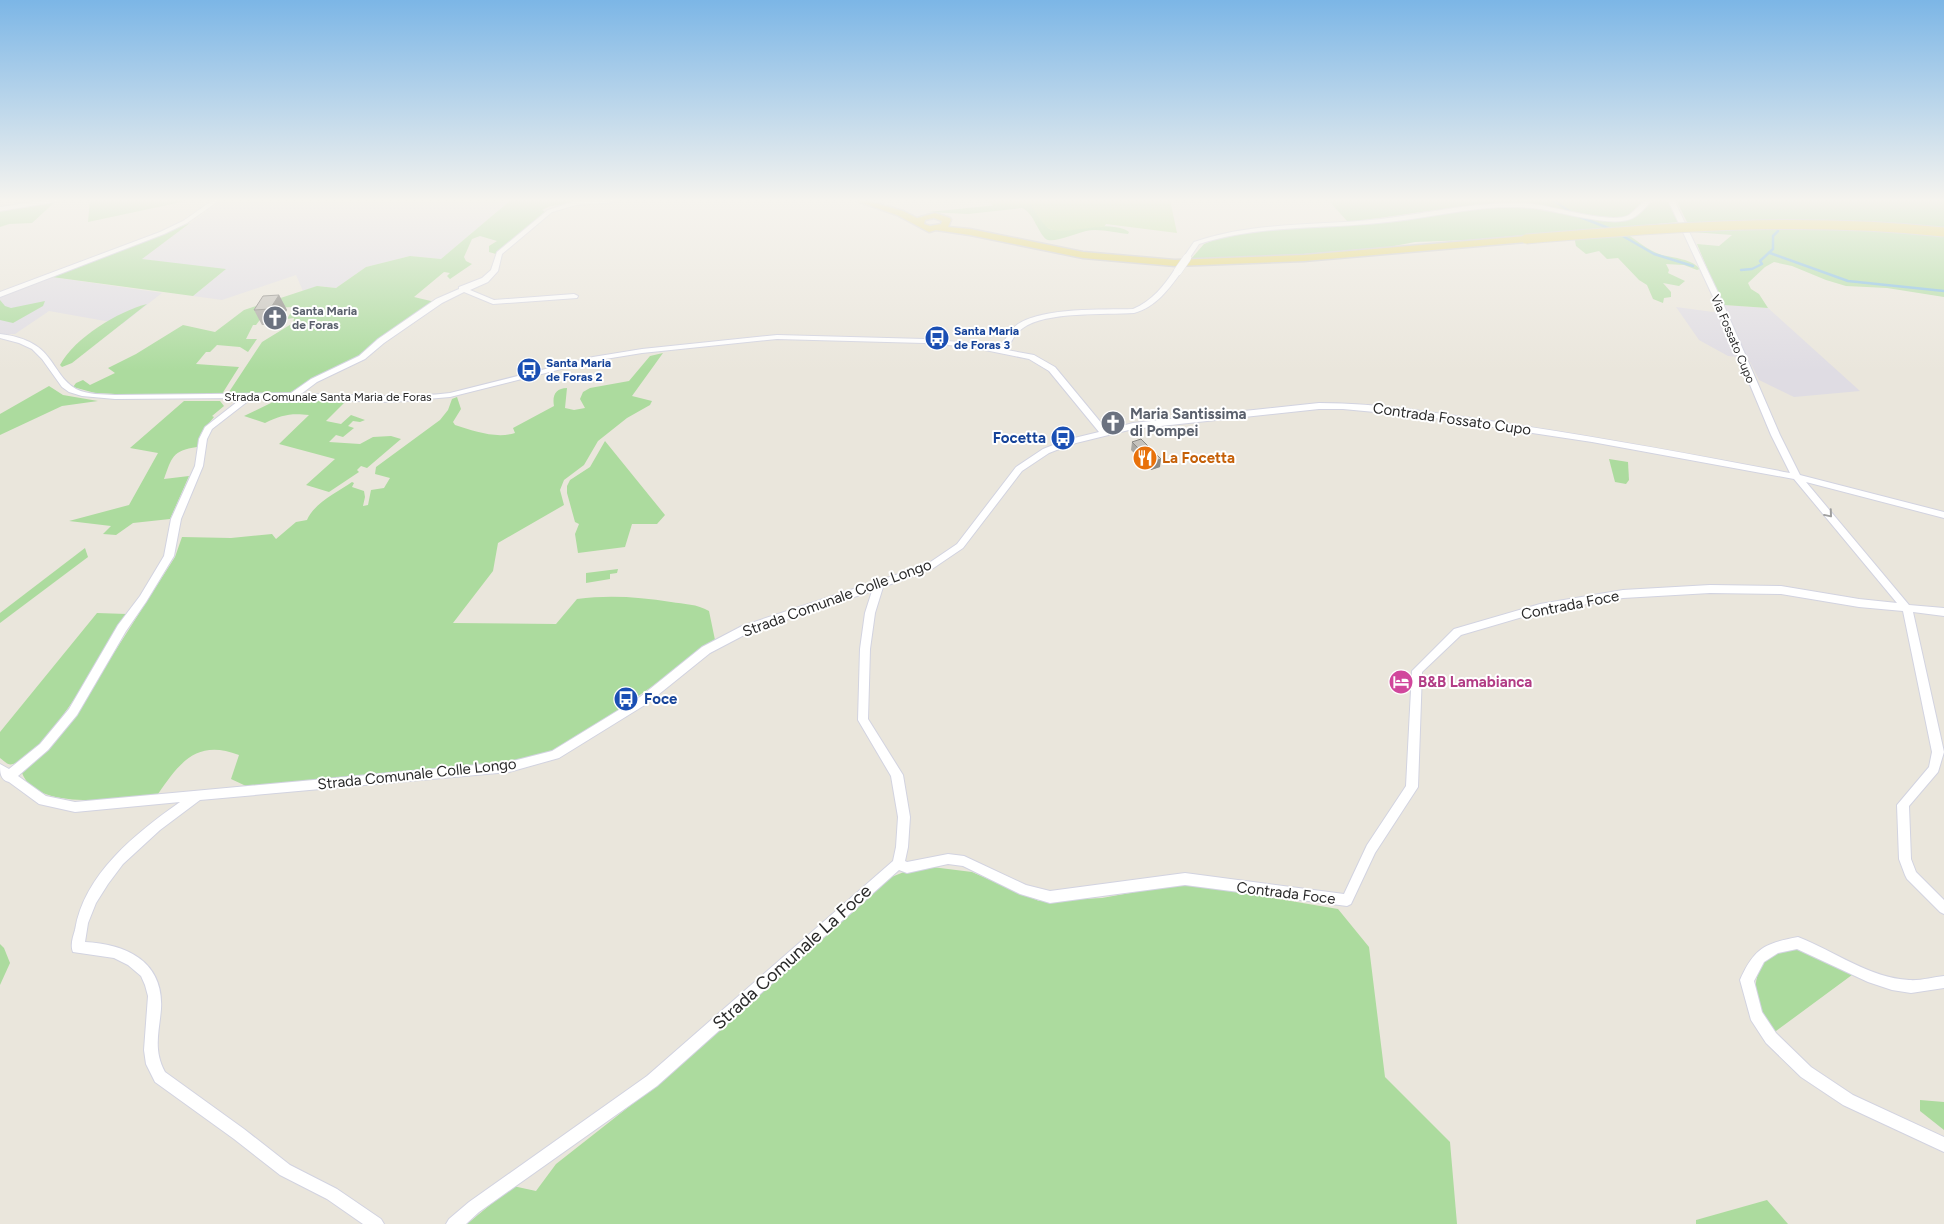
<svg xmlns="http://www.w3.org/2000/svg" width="1944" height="1224" font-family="Figtree,sans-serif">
	<rect width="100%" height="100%" fill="#eae6dc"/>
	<!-- industrial -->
	<g fill="#dfdce3">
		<path d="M222,200h289l-70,59 -31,-3 -44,11 -30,21 -18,-2 -15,5 -7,-16 -74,25 -29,-4 32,-26 -84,-11z"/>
		<path d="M52,277l110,16 -40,31 -73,-13 -34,23h-15v-37z"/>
		<path d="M1724,305l44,3 92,83 -66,6 -35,-17 -11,-22 -20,-2 -29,-16 -23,-33 52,7z"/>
	</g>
	<!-- green -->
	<g fill="#acdb9e">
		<path d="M57,200l-25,23 -23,1 -9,3v-17z"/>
		<path d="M90,200h101l-103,22z"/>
		<path d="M511,200h87l-48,6 -8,4 3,2 -49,42 -7,-2v-6l8,-5 -17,-5 -8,3 -8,18 2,4 6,3 -22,15 -3,-3 3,-3 -6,-1 -30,25 21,5 -72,53 -35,16 -37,21 -59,3 -3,-3 33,-50 31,-19 1,-5 -7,1 7,-12 -25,1 -13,17h-3l-7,14h11l-9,13 -8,-5 -23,-2 -7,7h-4l-10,12 43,3 -17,27h-107l-20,-1 -22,-6 3,-4 7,-3 7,5 25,-12 -7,-5 28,-14 47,-29 32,7 29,-22 73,-24 19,2 30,-21 44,-11 31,3z"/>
		<path d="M1328,200h339l11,22 -55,5 -2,3c13,8 27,21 41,25 12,3 30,4 38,14l-3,1 -13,-5 -18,-1 3,6 -1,3 17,8 -6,5 -16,-3 8,9v5l-7,1 -1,5 -10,-4 -6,-14 -8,-5 -21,-22 -11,1 -8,-8 -13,3 -10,-8 -3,-15 -105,9 -53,2 -26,5 -109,9 -89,3 13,-15 12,-5 43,-8 119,-8 111,-16h40l27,3c-29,-18 -168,8 -208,12z"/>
		<path d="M1676,200h268v97l-57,-9 -41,-2 -20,-6 -34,-14 -18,-4 -9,5 -17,16 3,6 8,5 9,14 -44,-3 -7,-13 -20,-48 22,2 13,-11 -40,-3z"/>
		<path d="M1008,204l23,1 17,23 4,2c19,-1 64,-9 77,2l-1,2c-13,-1 -29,-6 -42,-3 -9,2 -29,11 -38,9 -9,-3 -14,-28 -26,-32l-54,6 -40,-2z"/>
		<path d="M190,223l-48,36 84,10 -33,27 -141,-19z"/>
		<path d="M0,300l5,6 6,2 34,-7 -2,5 -30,17 -13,-3z"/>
		<path d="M147,304l-75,59 -10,4 -2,-2c14,-27 59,-54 87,-61z"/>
		<path d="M663,353l-31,43 20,5 -2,4 -23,13 -29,23 -14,24 -20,15 -4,10 4,15 -66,38 -5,28 -40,52 103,1 21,-25c32,-4 62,-2 94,3 13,2 26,2 38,9l6,29 -48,36 -92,64 -30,14 -34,8 -265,24 -15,-7 8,-24c-42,-16 -59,7 -81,39 -34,4 -121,19 -136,-21l46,-48 107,-168 7,-20 49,1 41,-4 4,5 20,-17 11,-2c7,-17 31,-28 45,-38l2,1 -2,4 12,4 1,6 -2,9 5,-1 3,-15 13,-2 6,-10 -15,-4 1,-7 64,-47 8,-10 4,-11 5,-2 4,12 -8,13 2,3c19,6 41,14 60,8l-2,-5 41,-22c-2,-11 2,-18 13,-18l-2,20 9,2 11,-2 -5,-9 3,-7 7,-4 39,-7 21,-25z"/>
		<path d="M49,386l14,9 35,6 -36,5 -62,29v-21z"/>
		<path d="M184,401h36l4,5 -12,10 2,1 -13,16 -4,14c-25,4 -25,10 -33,32l25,-3 -19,43 -37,4 -17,12 -13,-1 8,-8 -42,-5 60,-16 29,-52 -28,-5z"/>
		<path d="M275,401h71l-20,20 15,3 10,-9 14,5 -5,2 -7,-1 -5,5 6,2 -11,9 -7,-2 -7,7 31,2 13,-7 18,-1 10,3 -34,29 -6,-2 -4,4 2,2 -30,20 -23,-7 29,-26 -56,-15 30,-29c-19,-2 -27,0 -44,8l-21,-7z"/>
		<path d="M605,441l60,74 -8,9h-25l-7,23 -47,6 -3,-19 4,-10 -4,-2 -8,-29v-7l3,-6 20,-13z"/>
		<path d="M1609,459l19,3 1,18 -3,4 -11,-2z"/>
		<path d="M85,548l3,9 -88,66v-10z"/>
		<path d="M618,569l-1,4 -7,1v5l-24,4v-10z"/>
		<path d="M97,613l30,1c-19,31 -81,142 -114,150 -5,2 -9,-3 -13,-6v-26z"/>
		<path d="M932,867l40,5 67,29 63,-3 83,-15 153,26 31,38 16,130 65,65 7,82h-990l46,-38 23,5 20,-27 98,-77 235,-209 20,-8z"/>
		<path d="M0,944l4,4 6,15 -10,22z"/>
		<path d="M1789,949h14l53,23 -84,62c-12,-20 -22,-40 -13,-63 3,-8 7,-15 15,-18 4,-2 10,-3 15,-4z"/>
		<path d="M1920,1100l24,2v28l-24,-19z"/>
		<path d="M1767,1200l21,24h-92v-4z"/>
	</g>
	<!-- pitch -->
	<path fill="#bce19b" d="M988,200h182l7,33 -71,-9 -2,3c-14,-1 -47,8 -56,1 -7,-6 -13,-16 -17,-23l-38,1z"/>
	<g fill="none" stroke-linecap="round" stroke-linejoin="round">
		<!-- stream -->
		<g stroke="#7abae2" stroke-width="2.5">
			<path d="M1553,200l19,13"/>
			<path d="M1580,217l31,12"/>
			<path d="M1621,235l33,19 39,12"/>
			<path d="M1770,253l78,28 96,10"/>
			<path d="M1741,270l11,-1 10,-5 -2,-3 13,-12v-13l5,-5"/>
		</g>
		<defs>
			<g id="minor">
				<path d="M46,200h12l-3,2 -55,9v-4z"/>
				<path d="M213,200h7l-33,23 -23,11 -164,63v-5l160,-60 23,-11z"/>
				<path d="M596,200h24l-3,2 -41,3 -24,7 -50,42 -4,17 -10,11 -18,8 24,10 80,-6 4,2 -1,2 -84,6 -29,-12 -22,11 -58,40 -19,16 -48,23 -16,12c50,0 99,5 149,-1l143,-36 49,-8 135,-14 147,4 46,4 30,6c5,-9 10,-20 18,-25 27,-17 84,-14 115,-15 19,-8 31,-23 42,-40h3l4,2c-13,18 -26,36 -48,42 -29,2 -88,-2 -111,15 -8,5 -12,14 -16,22l27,5 21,12 52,63 26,-7 186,-20c62,0 123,11 184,20 96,14 192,32 287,50l-19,-38 -56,-134 -47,-101h6l48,101 58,134 20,40 144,37v6l-138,-36 103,123 35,3v8l-31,-4 31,140 -6,20 -29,34 2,53 5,13 28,28v14l-4,-2 -33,-33 -2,-4 -6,-16 -2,-54 32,-38 3,-15 -29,-141 -44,-4 -78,-13 -71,-1 -87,5 -83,14 -79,23 -39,37 -4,115 -43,66 -24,51 -4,2 -162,-21 -135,18 -30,-9 -57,-28 -15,-2 -41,9 -8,-3 -242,216 -178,126 -13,12h-20l3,-5 20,-17 178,-126 246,-215 3,-14 2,-30 -7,-41 -33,-56 2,-71 5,-36 7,-22 -122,41 -40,21 -62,50 -89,55 -50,14 -309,28 -40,30 -37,34 -15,20 -12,19 -8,20 -3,19c42,2 79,20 76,67 -2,24 -8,41 4,63l79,57 46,36 47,24 44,30 3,5h-21l-36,-25 -47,-24 -46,-36 -79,-57 -9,-18 -2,-14 4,-54 -3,-11 -4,-9 -13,-11 -14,-7 -41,-6c-3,-7 0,-15 2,-22 9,-56 61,-97 105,-128l-105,10 -36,-8 -30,-22c-9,-2 -9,-10 -9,-18l9,5 31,-25 29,-35 49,-84 22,-29 24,-40 7,-37 24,-53 4,-27 6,-12 37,-29 -127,1 -33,-3 -13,-4 -7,-5 -20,-28 -10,-10 -13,-6 -19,-5v-4c18,2 37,8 48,23 9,11 15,25 28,32 12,6 26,5 39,6l176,-2 20,-14 48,-23 19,-17 58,-40 23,-10v-2l23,-9 9,-8 6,-18 51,-42 27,-9zM777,339l147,4 46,4 59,12 20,12 50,61 -33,8 -23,9 -27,18 -59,77 -31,21 -184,61 -40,21 -62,50 -88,54 -43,11 -434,40 -29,-6 -28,-20 30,-26 29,-35 49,-84 20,-29 28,-46 7,-37 22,-53 4,-27 5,-10 40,-31 140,4 58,-5 143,-36 49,-8zM1319,409h24l85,8 164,25 202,37 103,124 -38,-4 -78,-13 -71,-1 -87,5 -83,14 -86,25 -42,42 -6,115 -39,59 -23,49 -159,-21 -135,18 -24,-6 -62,-29 -16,-2 -41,8 -2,-1 3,-14 2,-30 -7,-42 -35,-56 2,-70 5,-36 8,-26 49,-18 31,-21 59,-77 27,-18 23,-9 61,-15z"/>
				<path d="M1646,200h6c-5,6 -12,14 -19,18 -20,11 -77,-8 -101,-10 -51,-5 -103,11 -154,15 -59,6 -122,2 -179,21l-10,15 -6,-1 11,-16c61,-21 124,-16 187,-23 50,-6 100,-19 151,-15 21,2 80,21 97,11 6,-4 11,-11 17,-15z"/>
				<path d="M1798,937c36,14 72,41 111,43 11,1 24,-3 35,-4v12l-33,5 -19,-3 -24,-8 -71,-33 -19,4 -14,9 -10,19 8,31 14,21 35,34 42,28 91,42v15l-101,-47 -42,-28 -35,-34 -15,-23 -11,-40c14,-32 25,-37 58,-43z"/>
			</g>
			<path id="major" d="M854,200h11l38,11 14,7 18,-5 15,5 1,2 -3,7 22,2 113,23 92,8 129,-5 222,-19 4,3 -4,3 -222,19 -129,5 -92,-8 -113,-23 -34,-5 -7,2 -32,-17zM934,218l8,3 -1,3 -11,2 -6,-2 1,-4z"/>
		</defs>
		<!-- minor casing -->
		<use href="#minor" stroke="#d2d3e0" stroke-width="2"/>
		<!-- major casing -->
		<use href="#major" stroke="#c7c7c7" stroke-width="3"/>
		<!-- minor -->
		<use href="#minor" fill="#fff" fill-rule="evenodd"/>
		<!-- major -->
		<use href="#major" fill="#e2d36a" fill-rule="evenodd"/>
		<defs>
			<path id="minor-bridge" d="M1178,271l9,-13"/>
			<path id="major-bridge" d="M1526,239c143,-12 275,-22 418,-7"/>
		</defs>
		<!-- minor-bridge casing -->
		<use href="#minor-bridge" stroke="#d2d3e0" stroke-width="9" stroke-linecap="butt"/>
		<!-- major-bridge casing -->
		<use href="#major-bridge" stroke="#c7c7c7" stroke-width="11" stroke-linecap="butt"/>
		<!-- minor-bridge -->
		<use href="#minor-bridge" stroke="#fff" stroke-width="8"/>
		<!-- major-bridge -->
		<use href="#major-bridge" stroke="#e2d36a" stroke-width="9"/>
	</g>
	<!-- wall -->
	<g fill="#a9a7a2">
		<path d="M279,295l8,15 -9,14 -16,1 -8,-15z"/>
		<path d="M1132,442l28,25 -9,3 -20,-20z"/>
	</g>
	<!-- shaded-wall -->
	<g fill="#8a8884">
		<path d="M279,295l8,15 -9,14 -8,-15z"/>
		<path d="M1161,459l-1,8 -9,3 1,-8z"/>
	</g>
	<!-- building -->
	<g fill="#c5c2bc" stroke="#8a8884">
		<path d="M279,295l-9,14 -16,1 9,-14z"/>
		<path d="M1141,439l20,20 -9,3 -20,-20z"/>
	</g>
	<!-- one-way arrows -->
	<defs><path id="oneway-chevron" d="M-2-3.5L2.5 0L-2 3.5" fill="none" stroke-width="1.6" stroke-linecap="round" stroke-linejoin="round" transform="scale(1.25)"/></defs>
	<use stroke="#9f9f9f" href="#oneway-chevron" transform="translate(1829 514) rotate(50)"/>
	<!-- sky -->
	<linearGradient id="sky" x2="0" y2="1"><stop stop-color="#7cb6e6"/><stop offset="0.54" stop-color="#f6f4ef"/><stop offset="1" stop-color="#f6f4ef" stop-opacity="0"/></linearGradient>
	<rect width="1944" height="371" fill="url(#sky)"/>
	<!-- icons -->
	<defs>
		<symbol id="church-disc" viewBox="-11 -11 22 22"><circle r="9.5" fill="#6b7280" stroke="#fff"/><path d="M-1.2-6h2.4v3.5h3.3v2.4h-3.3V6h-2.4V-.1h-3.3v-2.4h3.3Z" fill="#fff"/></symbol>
		<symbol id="bus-disc" viewBox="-11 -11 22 22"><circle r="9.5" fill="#1a4fb4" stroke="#fff"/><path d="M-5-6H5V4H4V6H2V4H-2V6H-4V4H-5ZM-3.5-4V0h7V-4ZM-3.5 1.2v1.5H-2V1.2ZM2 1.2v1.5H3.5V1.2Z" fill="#fff"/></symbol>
		<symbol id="restaurant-disc" viewBox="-11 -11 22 22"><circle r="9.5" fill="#e8710a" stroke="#fff"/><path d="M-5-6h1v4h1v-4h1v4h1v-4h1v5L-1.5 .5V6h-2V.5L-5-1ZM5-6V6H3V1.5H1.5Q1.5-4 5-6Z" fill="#fff"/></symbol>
		<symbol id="hotel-disc" viewBox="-11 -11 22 22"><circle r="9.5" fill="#d1479c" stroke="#fff"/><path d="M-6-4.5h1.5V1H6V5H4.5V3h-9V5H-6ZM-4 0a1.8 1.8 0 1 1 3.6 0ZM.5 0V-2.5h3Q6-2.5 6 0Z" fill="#fff"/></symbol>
	</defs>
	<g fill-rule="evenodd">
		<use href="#church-disc" x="261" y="304" width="28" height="28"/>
		<use href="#bus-disc" x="923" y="324" width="28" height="28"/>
		<use href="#bus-disc" x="515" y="356" width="28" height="28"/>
		<use href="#church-disc" x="1099" y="409" width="28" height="28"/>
		<use href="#bus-disc" x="1049" y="424" width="28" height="28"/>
		<use href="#restaurant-disc" x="1131" y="444" width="28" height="28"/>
		<use href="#hotel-disc" x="1387" y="668" width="28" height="28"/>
		<use href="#bus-disc" x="612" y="685" width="28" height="28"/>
	</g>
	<g text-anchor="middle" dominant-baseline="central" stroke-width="4" stroke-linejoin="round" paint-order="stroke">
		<!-- far-worship labels -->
		<g font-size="12" font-weight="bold" fill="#5b616d" stroke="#fff" text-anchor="start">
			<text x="292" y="311">Santa Maria<tspan x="292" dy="14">de Foras</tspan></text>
		</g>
		<!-- far-transit labels -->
		<g font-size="12" font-weight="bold" fill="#164399" stroke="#fff" text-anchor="start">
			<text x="954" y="331">Santa Maria<tspan x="954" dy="14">de Foras 3</tspan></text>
			<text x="546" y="363">Santa Maria<tspan x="546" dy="14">de Foras 2</tspan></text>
		</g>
		<!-- far-street labels -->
		<g font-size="12" fill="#292929" stroke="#fff">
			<text transform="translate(1733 339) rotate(67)">Via Fossato Cupo</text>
			<text x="328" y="397">Strada Comunale Santa Maria de Foras</text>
		</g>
		<!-- worship labels -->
		<g font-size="15" font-weight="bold" fill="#5b616d" stroke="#fff" text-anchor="start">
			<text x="1130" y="414">Maria Santissima<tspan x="1130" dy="17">di Pompei</tspan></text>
		</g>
		<!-- street labels -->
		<g font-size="15" fill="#292929" stroke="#fff">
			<text transform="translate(1452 419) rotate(8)">Contrada Fossato Cupo</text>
			<text transform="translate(837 598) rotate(-20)">Strada Comunale Colle Longo</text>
			<text transform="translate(1570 605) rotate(-11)">Contrada Foce</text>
			<text transform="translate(417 774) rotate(-6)">Strada Comunale Colle Longo</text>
			<text transform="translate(1286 893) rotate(7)">Contrada Foce</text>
		</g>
		<!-- transit labels -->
		<g font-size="15" font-weight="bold" fill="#164399" stroke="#fff" text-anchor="end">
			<text x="1046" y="438">Focetta</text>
			<text x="644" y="699" text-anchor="start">Foce</text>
		</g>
		<!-- food labels -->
		<g font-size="15" font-weight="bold" fill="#c56008" stroke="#fff" text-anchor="start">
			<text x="1162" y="458">La Focetta</text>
		</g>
		<!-- hotel labels -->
		<g font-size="15" font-weight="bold" fill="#b23c85" stroke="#fff" text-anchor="start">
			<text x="1418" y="682">B&amp;B Lamabianca</text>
		</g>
		<!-- near-street labels -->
		<g font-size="18" fill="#292929" stroke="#fff">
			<text transform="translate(792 957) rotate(-42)">Strada Comunale La Foce</text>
		</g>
	</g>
</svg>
